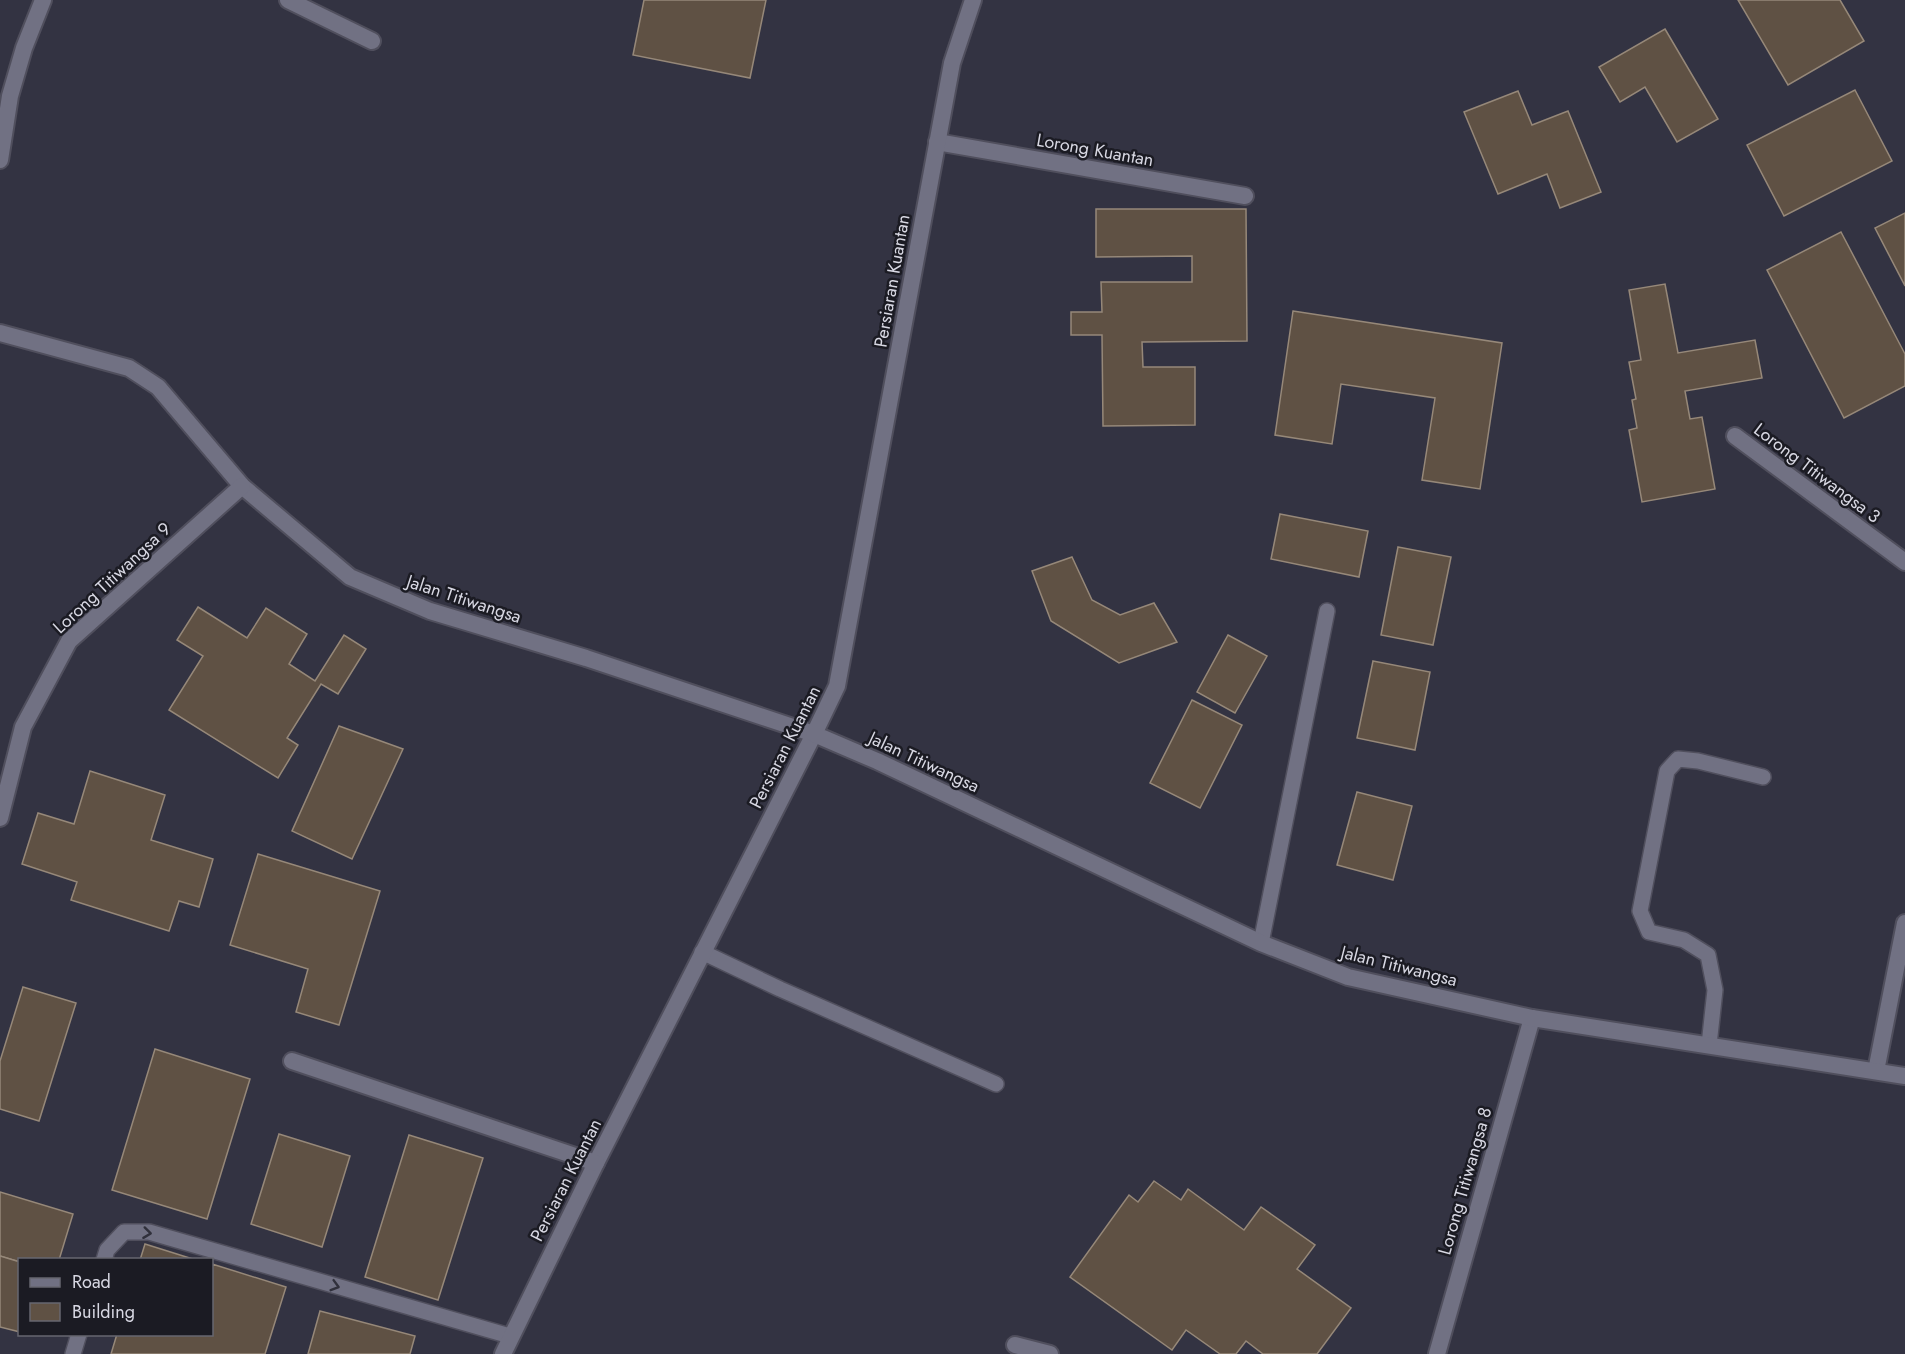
<svg xmlns="http://www.w3.org/2000/svg" width="1905" height="1354" font-family="Jost,sans-serif">
	<rect width="100%" height="100%" fill="#333342"/>
	<!-- building -->
	<g fill="#5f5144" stroke="#968879" stroke-width="1.5">
		<path d="M644,0h122l-16,78 -117,-23z"/>
		<path d="M1738,0h102l24,41 -76,44z"/>
		<path d="M1665,29l53,90 -41,23 -32,-55 -25,15 -21,-35z"/>
		<path d="M1855,90l37,71 -108,55 -37,-71z"/>
		<path d="M1518,91l14,34 36,-14 33,81 -41,16 -13,-34 -49,20 -34,-82z"/>
		<path d="M1096,209h150l1,132 -105,1 1,25h52v58l-92,1 -1,-91h-31v-23h31l-1,-30h91v-26l-96,1z"/>
		<path d="M1905,213v73l-30,-58z"/>
		<path d="M1841,232l64,122v32l-61,32 -77,-148z"/>
		<path d="M1665,284l13,69 77,-13 7,38 -77,13 5,28 12,-2 13,72 -73,13 -13,-72 8,-2 -5,-28 4,-1 -7,-37 12,-2 -12,-70z"/>
		<path d="M1293,311l209,32 -22,146 -58,-9 13,-82 -94,-14 -9,60 -57,-9z"/>
		<path d="M1280,514l88,17 -9,46 -88,-18z"/>
		<path d="M1398,547l53,10 -18,88 -52,-10z"/>
		<path d="M1072,557l20,43 28,15 34,-12 23,39 -58,21 -68,-42 -19,-50z"/>
		<path d="M198,607l49,31 19,-30 41,26 -18,30 26,17 29,-46 22,14 -28,45 -17,-10 -34,54 11,7 -20,33 -109,-68 34,-54 -26,-16z"/>
		<path d="M1228,635l39,21 -32,57 -38,-21z"/>
		<path d="M1373,661l57,11 -15,78 -58,-12z"/>
		<path d="M1192,700l50,25 -42,83 -50,-25z"/>
		<path d="M339,726l64,23 -51,110 -60,-28z"/>
		<path d="M90,771l75,24 -14,45 62,19 -14,48 -20,-6 -10,30 -98,-31 6,-18 -55,-18 16,-51 36,11z"/>
		<path d="M1357,792l55,14 -19,74 -56,-15z"/>
		<path d="M258,854l122,37 -41,134 -43,-13 12,-43 -78,-24z"/>
		<path d="M23,987l53,16 -37,118 -39,-12v-48z"/>
		<path d="M155,1049l95,30 -43,140 -95,-29z"/>
		<path d="M279,1134l71,22 -28,91 -71,-23z"/>
		<path d="M409,1135l74,23 -45,142 -73,-23z"/>
		<path d="M1154,1181l27,19 7,-11 56,41 17,-23 54,38 -18,24 54,39 -34,46h-54l-17,-13 -10,13h-16l-34,-24 -14,20 -102,-73 59,-82 9,7z"/>
		<path d="M0,1192l73,22 -14,46h-39v2l-20,-6z"/>
		<path d="M145,1244l51,16h-56z"/>
		<path d="M0,1256l20,6v70l-20,-5z"/>
		<path d="M212,1264l74,23 -21,67h-154l6,-20h95z"/>
		<path d="M320,1311l95,25 -5,18h-102z"/>
	</g>
	<g fill="none" stroke-linecap="round" stroke-linejoin="round">
		<defs>
			<g id="service">
				<path d="M1261,943l66,-332"/>
				<path d="M702,952l78,37 216,95"/>
				<path d="M1709,1045l6,-55 -7,-35 -24,-15 -35,-8 -9,-21 27,-140 11,-12 20,2 65,16"/>
				<path d="M104,1260l3,-10 17,-18h25l361,104"/>
				<path d="M73,1354l6,-20"/>
			</g>
			<g id="minor">
				<path d="M288,0l84,41"/>
				<path d="M937,142l308,54"/>
				<path d="M0,160l10,-64 14,-48 19,-48"/>
				<path d="M0,333l129,35 29,19 84,99 108,91 80,34 156,47 228,76 -218,429 -93,191"/>
				<path d="M1735,436l170,126"/>
				<path d="M0,818l23,-91 46,-86 173,-155"/>
				<path d="M292,1061l304,102"/>
				<path d="M1876,1071l29,-148"/>
				<path d="M1015,1345l35,9"/>
				<path d="M1437,1354l95,-336"/>
			</g>
			<path id="tertiary" d="M973,0l-21,63 -115,623 -23,48 63,27 384,182 87,34 184,41 373,58"/>
		</defs>
		<!-- service casing -->
		<use href="#service" stroke="#504f5d" stroke-width="18"/>
		<!-- minor casing -->
		<use href="#minor" stroke="#504f5d" stroke-width="20"/>
		<!-- tertiary casing -->
		<use href="#tertiary" stroke="#504f5d" stroke-width="20"/>
		<!-- service -->
		<use href="#service" stroke="#717183" stroke-width="15"/>
		<!-- minor -->
		<use href="#minor" stroke="#717183" stroke-width="16"/>
		<!-- tertiary -->
		<use href="#tertiary" stroke="#717183" stroke-width="16"/>
	</g>
	<!-- one-way arrows -->
	<defs><path id="oneway-chevron" d="M-2-3.5L2.5 0L-2 3.5" fill="none" stroke-width="1.6" stroke-linecap="round" stroke-linejoin="round" transform="scale(1.5)"/></defs>
	<g stroke="#30303b">
		<use href="#oneway-chevron" transform="translate(147 1233) rotate(7)"/>
		<use href="#oneway-chevron" transform="translate(335 1286) rotate(16)"/>
	</g>
	<g text-anchor="middle" dominant-baseline="central" stroke-width="5" stroke-linejoin="round" paint-order="stroke">
		<!-- street labels -->
		<g font-size="18" fill="#d8d8e3" stroke="#1b1b23">
			<text transform="translate(1095 150) rotate(10)">Lorong Kuantan</text>
			<text transform="translate(892 281) rotate(-80)">Persiaran Kuantan</text>
			<text transform="translate(1817 473) rotate(37)">Lorong Titiwangsa 3</text>
			<text transform="translate(112 578) rotate(-43)">Lorong Titiwangsa 9</text>
			<text transform="translate(464 599) rotate(18)">Jalan Titiwangsa</text>
			<text transform="translate(785 747) rotate(-63)">Persiaran Kuantan</text>
			<text transform="translate(924 762) rotate(25)">Jalan Titiwangsa</text>
			<text transform="translate(1399 966) rotate(14)">Jalan Titiwangsa</text>
			<text transform="translate(566 1180) rotate(-63)">Persiaran Kuantan</text>
			<text transform="translate(1465 1181) rotate(-74)">Lorong Titiwangsa 8</text>
		</g>
	</g>
	<!-- legend -->
	<rect x="18" y="1258" width="195" height="78" fill="#1b1b23" stroke="#676770" stroke-width="1.5"/>
	<rect x="30" y="1278" width="30" height="9" fill="#717183" stroke="#676770" stroke-width="1.5"/>
	<text x="72" y="1288" font-size="18" fill="#d8d8e3">Road</text>
	<rect x="30" y="1303" width="30" height="18" fill="#5f5144" stroke="#676770" stroke-width="1.5"/>
	<text x="72" y="1318" font-size="18" fill="#d8d8e3">Building</text>
</svg>
